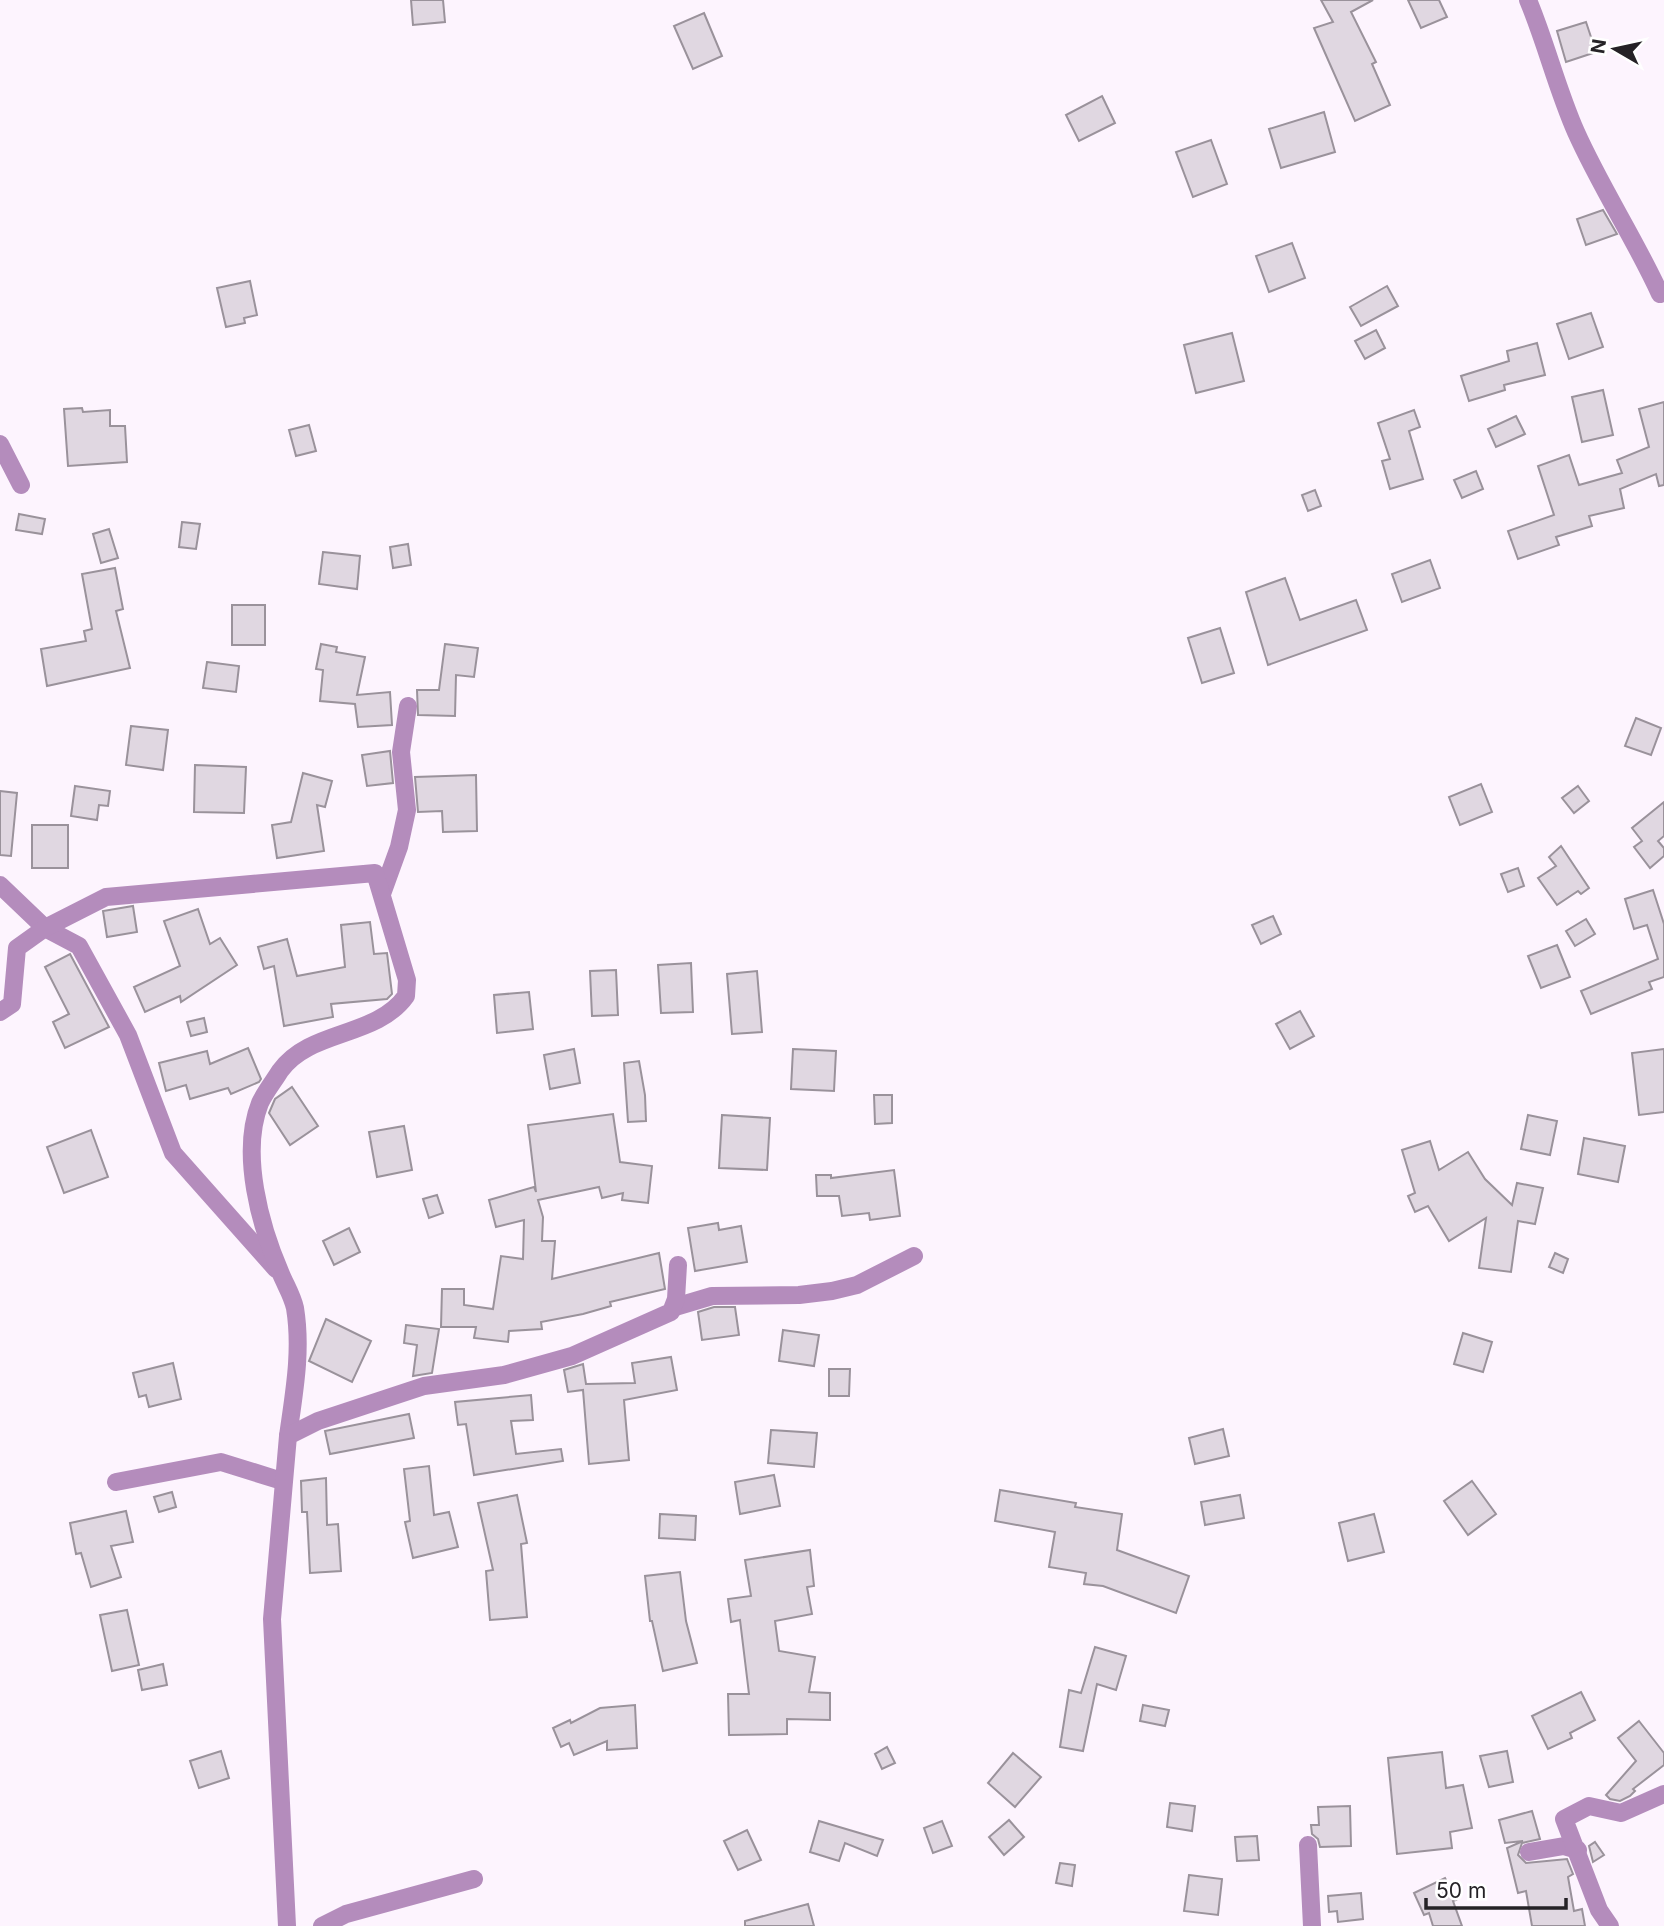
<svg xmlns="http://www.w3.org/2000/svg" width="1664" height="1926" font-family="Inter,sans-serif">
	<rect width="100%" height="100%" fill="#fdf4fe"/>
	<!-- building -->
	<g fill="#e0d7e1" stroke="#9a929b" stroke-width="2">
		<path d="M411,0h32l2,22 -32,3z"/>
		<path d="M1321,0h52l-22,12 25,50 -4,2 18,41 -35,16 -41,-93 19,-6z"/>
		<path d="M1408,0h31l8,17 -26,11z"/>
		<path d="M704,13l18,43 -29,13 -19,-43z"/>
		<path d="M1586,22l10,30 -30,10 -9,-31z"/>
		<path d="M1102,96l13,27 -36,18 -13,-26z"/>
		<path d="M1324,112l11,40 -54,16 -12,-39z"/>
		<path d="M1211,140l16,44 -34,13 -17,-45z"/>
		<path d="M1603,210l14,24 -31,11 -9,-26z"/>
		<path d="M1292,243l13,35 -36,14 -13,-36z"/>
		<path d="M250,281l7,34 -13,3 1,5 -19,4 -9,-39z"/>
		<path d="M1387,286l11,20 -37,20 -11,-19z"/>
		<path d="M1591,313l12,34 -34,12 -12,-35z"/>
		<path d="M1376,330l9,18 -20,11 -10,-18z"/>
		<path d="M1232,333l12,48 -48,12 -12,-48z"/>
		<path d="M1537,343l8,32 -41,10 1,5 -36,11 -8,-25 48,-15 -2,-10z"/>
		<path d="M1603,390l10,45 -31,7 -10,-45z"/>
		<path d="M1664,402v83l-5,1 -3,-12 -36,15 4,19 -35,8 3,10 -36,11 3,8 -41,14 -10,-28 46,-16 -16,-49 31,-11 10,30 43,-12 -5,-13 32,-13 -10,-38z"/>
		<path d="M82,408l1,4 27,-2v16h15l2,36 -59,4 -4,-57z"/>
		<path d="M1414,410l6,17 -11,4 14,48 -33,10 -8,-28 8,-2 -12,-36z"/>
		<path d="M1516,416l9,18 -29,13 -8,-18z"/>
		<path d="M309,425l7,26 -20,5 -7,-26z"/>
		<path d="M1476,471l7,18 -21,9 -8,-18z"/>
		<path d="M1315,490l6,16 -13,5 -6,-16z"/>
		<path d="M19,514l26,5 -3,15 -26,-4z"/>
		<path d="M182,522l18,2 -4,25 -17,-2z"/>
		<path d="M109,529l9,29 -17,5 -8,-29z"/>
		<path d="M408,544l3,21 -18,3 -3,-21z"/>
		<path d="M323,552l37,4 -3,33 -38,-5z"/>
		<path d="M1430,560l10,28 -38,14 -10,-28z"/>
		<path d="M115,568l8,41 -7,2 14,57 -83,18 -6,-37 45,-8 -2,-10 8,-2 -10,-55z"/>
		<path d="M1285,578l15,42 56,-20 11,30 -99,35 -22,-73z"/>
		<rect x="232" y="605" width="33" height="40"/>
		<path d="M1220,628l14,45 -32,10 -14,-45z"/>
		<path d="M321,644l16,3 -1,5 29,5 -8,38 33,-3 2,33 -34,2 -3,-23 -35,-3 3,-31 -7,-1z"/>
		<path d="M445,644l33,4 -4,29 -18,-2 -1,41 -37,-1 -1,-25h22z"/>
		<path d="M207,662l32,4 -3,26 -33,-4z"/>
		<path d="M1636,718l25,10 -10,27 -26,-9z"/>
		<path d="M131,726l37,4 -5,40 -37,-5z"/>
		<path d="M390,751l3,32 -26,3 -5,-31z"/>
		<path d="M195,765l51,2 -2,46 -50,-1z"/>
		<path d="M303,773l29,8 -7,26 -8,-2 7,46 -47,7 -5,-33 19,-3z"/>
		<path d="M476,775l1,56 -34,1 -1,-21 -24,1 -3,-35z"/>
		<path d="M1481,784l11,28 -32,13 -11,-28z"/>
		<path d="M75,786l35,5 -2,15 -9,-1 -2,15 -26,-4z"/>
		<path d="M1578,786l11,15 -15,12 -12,-15z"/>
		<path d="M0,791l17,2 -6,63 -11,-1z"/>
		<path d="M1664,802v34l-6,5 6,7v8l-14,12 -16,-21 8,-6 -10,-13z"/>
		<rect x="32" y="825" width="36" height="43"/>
		<path d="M1561,846l28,42 -8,6 -3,-3 -21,14 -19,-27 18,-12 -7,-9z"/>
		<path d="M1518,868l6,18 -16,6 -7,-18z"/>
		<path d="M1653,890l11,34v53l-15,5 3,7 -61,25 -10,-23 77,-32 -11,-34 -13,4 -9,-30z"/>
		<path d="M133,906l4,26 -30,5 -4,-26z"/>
		<path d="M198,909l12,35 10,-6 17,27 -56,37 -1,-6 -35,16 -11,-25 46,-21 -16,-45z"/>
		<path d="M1273,916l8,18 -20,10 -9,-19z"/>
		<path d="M1586,919l9,15 -20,12 -9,-15z"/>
		<path d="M370,922l4,32 13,-1 5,41 -5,5 -56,5 2,13 -49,9 -10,-60 -10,3 -6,-22 29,-8 10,37 48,-9 -4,-42z"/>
		<path d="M1557,945l13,32 -29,11 -13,-32z"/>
		<path d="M70,954l39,73 -44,21 -12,-26 16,-8 -24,-47z"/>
		<path d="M691,963l2,49 -32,1 -3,-48z"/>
		<path d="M616,970l2,45 -26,1 -2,-45z"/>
		<path d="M757,971l5,61 -30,2 -5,-60z"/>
		<path d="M529,992l4,37 -36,4 -3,-38z"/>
		<path d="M1300,1011l14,25 -24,13 -14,-25z"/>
		<path d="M204,1018l3,14 -16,4 -4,-14z"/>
		<path d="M248,1048l13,31 -2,3 -28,12 -3,-6 -38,11 -4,-14 -20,6 -7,-28 48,-12 3,13z"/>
		<path d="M574,1049l6,34 -30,6 -6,-34z"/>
		<path d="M793,1049l43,2 -2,40 -43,-2z"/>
		<path d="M1664,1049v63l-25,3 -7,-62z"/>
		<path d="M639,1061l6,34 1,26 -18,1 -4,-59z"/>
		<path d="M292,1087l26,39 -28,19 -21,-32 6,-14z"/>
		<path d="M874,1095h18v28l-17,1z"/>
		<path d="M613,1114l7,48 32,4 -4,37 -26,-3 1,-7 -21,5 -3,-11 -61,13 5,17 -1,24h13l-3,38 107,-26 6,36 -55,13 1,4 -28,8 -42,8 1,7 -33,2 -1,11 -34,-4 2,-11h-35l1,-38h22v16l29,4 8,-53 22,3 1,-39 -28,7 -7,-27 45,-13 2,5 -8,-67z"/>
		<path d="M722,1115l48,3 -3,52 -48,-2z"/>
		<path d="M1528,1115l29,6 -7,34 -29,-6z"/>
		<path d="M404,1126l8,44 -35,7 -8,-45z"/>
		<path d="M91,1130l17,47 -44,16 -17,-46z"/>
		<path d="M1584,1138l41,8 -7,36 -40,-8z"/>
		<path d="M1430,1141l9,29 29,-18 17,27 27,26 5,-22 26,5 -8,36 -17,-3 -7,51 -32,-4 7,-50 -37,23 -21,-35 -13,6 -7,-16 7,-3 -13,-43z"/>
		<path d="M894,1170l6,46 -30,4 -1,-7 -27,3 -3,-20h-22l-1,-21h15v3z"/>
		<path d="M437,1195l6,18 -14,5 -6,-19z"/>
		<path d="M718,1223l1,7 22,-4 6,36 -52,9 -7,-43z"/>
		<path d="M349,1228l11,24 -26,13 -11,-24z"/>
		<path d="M1555,1253l13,6 -5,14 -14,-6z"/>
		<path d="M714,1307h21l4,28 -37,5 -4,-28z"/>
		<path d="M326,1319l45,22 -19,41 -43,-21z"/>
		<path d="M406,1325l33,4 -7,44 -19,3 4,-31 -13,-2z"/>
		<path d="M783,1330l36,5 -5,31 -35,-5z"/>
		<path d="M1463,1333l29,9 -9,30 -29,-8z"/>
		<path d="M671,1357l6,33 -53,10 5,60 -40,4 -6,-74 -15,2 -4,-22 19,-6 3,20 49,-1 -3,-20z"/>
		<path d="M173,1363l8,36 -32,8 -3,-12 -7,2 -6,-24z"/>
		<path d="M829,1369h21l-1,27h-20z"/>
		<path d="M531,1395l2,25 -22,1 5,33 45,-5 2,12 -89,14 -8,-51 -8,1 -3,-23z"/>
		<path d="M409,1414l5,24 -84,16 -5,-23z"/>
		<path d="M1223,1429l6,27 -34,8 -6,-26z"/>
		<path d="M771,1430l46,3 -3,34 -46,-4z"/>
		<path d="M429,1466l5,49 15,-3 9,35 -45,11 -8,-36 5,-1 -6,-52z"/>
		<path d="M774,1475l6,31 -40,8 -5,-32z"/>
		<path d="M326,1478l1,47 11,-1 3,47 -31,2 -3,-61h-5l-1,-31z"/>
		<path d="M1472,1481l24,33 -28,21 -24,-34z"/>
		<path d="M1000,1490l76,13 -1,4 47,7 -5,36 72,26 -13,37 -73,-27 -19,-2 2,-11 -37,-6 6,-35 -60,-11z"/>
		<path d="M172,1492l4,15 -17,5 -5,-15z"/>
		<path d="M517,1495l10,48 -6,1 6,73 -37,3 -4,-49 7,-1 -15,-67z"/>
		<path d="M1240,1495l4,23 -39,7 -4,-23z"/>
		<path d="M126,1511l7,31 -22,4 10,31 -30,10 -10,-34 -5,1 -6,-31z"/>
		<path d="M660,1514l36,2 -1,24 -36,-2z"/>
		<path d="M1374,1514l10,38 -36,9 -9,-38z"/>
		<path d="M810,1550l4,36 -7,1 5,27 -37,7 4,30 36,6 -6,35 21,1v27l-43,-1v15l-58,1 -1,-41h21l-9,-74 -9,2 -3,-23 23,-3 -6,-36z"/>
		<path d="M680,1572l6,49 11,42 -34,8 -11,-50h-2l-5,-45z"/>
		<path d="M127,1610l12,55 -27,6 -12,-56z"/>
		<path d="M1095,1647l31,9 -10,34 -19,-6 -14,67 -23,-4 9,-57 12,3z"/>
		<path d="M163,1664l4,21 -25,5 -4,-20z"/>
		<path d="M1581,1692l14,28 -25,13 2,5 -24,11 -16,-33z"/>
		<path d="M635,1705l2,43 -30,2v-9l-33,14 -5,-12 -8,4 -8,-19 17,-8 1,3 29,-15z"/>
		<path d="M1143,1705l26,5 -4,16 -25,-5z"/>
		<path d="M1639,1721l25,32v12l-31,24 2,2 -5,5 -10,5 -10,-2 -4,-4 30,-34 -18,-23z"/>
		<path d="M887,1747l8,16 -13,6 -7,-15z"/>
		<path d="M221,1751l8,27 -30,10 -9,-27z"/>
		<path d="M1507,1751l6,31 -24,5 -9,-31z"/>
		<path d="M1442,1752l4,36 17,-3 9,43 -22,4 2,16 -55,6 -9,-96z"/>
		<path d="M1013,1753l28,24 -26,30 -27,-24z"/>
		<path d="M1170,1803l25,3 -3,25 -25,-4z"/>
		<path d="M1350,1806l1,40 -31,1 -2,-8 -6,-5 -1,-9h8l-1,-18z"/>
		<path d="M1532,1811l8,28 -18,4 -4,12 8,8 41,-4 6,15 -5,3 6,34 8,-2 3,17h-53l-6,-35 -8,2 -11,-45 16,-7 -18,2 -6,-23z"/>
		<path d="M1009,1820l15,17 -20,18 -15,-18z"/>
		<path d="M819,1821l64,19 -6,16 -32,-13 -6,18 -29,-9z"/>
		<path d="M942,1821l10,25 -19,7 -9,-25z"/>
		<path d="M747,1830l14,30 -23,10 -14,-29z"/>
		<path d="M1257,1836l2,24 -22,1 -2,-24z"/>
		<path d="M1595,1842l9,13 -11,7 -4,-16z"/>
		<path d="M1060,1863l15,2 -3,21 -16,-3z"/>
		<path d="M1189,1875l33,4 -4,36 -34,-4z"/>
		<path d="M1445,1878l11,22 -3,1 9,25h-29l-4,-13 -5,2 -10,-22z"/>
		<path d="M1361,1893l2,26 -25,3 -1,-11 -8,1 -1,-16z"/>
		<path d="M808,1904l6,22h-69v-5z"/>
	</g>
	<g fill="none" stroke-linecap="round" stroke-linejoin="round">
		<!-- minor -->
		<g stroke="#b48cbc" stroke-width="18">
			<path d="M1528,0c18,43 29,89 48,132 25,56 59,107 84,162l4,-4"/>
			<path d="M0,444l21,41"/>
			<path d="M0,885l45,43 34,18 49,89 45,118 103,116"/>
			<path d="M382,894l17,-47 8,-37 -6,-58 7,-46"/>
			<path d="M0,1012l12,-8 5,-56 28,-20 61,-31 269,-24 32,107 -1,16c-30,42 -96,33 -126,75 -6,10 -15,21 -20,32 -20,50 0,123 21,171 5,12 11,21 14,34 7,43 -1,85 -7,128"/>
			<path d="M675,1307l37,-11 87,-1 33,-4 25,-6 57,-29"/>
			<path d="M116,1482l105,-20 61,19"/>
			<path d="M1308,1845l4,81"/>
			<path d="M1529,1852l35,-6 14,4"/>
			<path d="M287,1926l-15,-307 16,-183 30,-15 106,-35 80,-11 68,-19 99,-44 5,-13 2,-34"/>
			<path d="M322,1926l24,-12 128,-35"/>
			<path d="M1610,1926l-11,-16 -35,-91 25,-13 32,7 43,-19"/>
		</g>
	</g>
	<!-- north arrow -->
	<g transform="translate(1615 49) rotate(279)" stroke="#ffffff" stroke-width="5" paint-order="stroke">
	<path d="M0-5L12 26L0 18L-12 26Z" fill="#252226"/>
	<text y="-10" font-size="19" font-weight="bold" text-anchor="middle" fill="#252226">N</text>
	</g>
	<!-- scale -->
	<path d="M1426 1898v10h140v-10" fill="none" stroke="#252226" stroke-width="3.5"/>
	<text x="1436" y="1898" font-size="21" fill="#252226" stroke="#ffffff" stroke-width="5" paint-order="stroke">50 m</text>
</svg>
